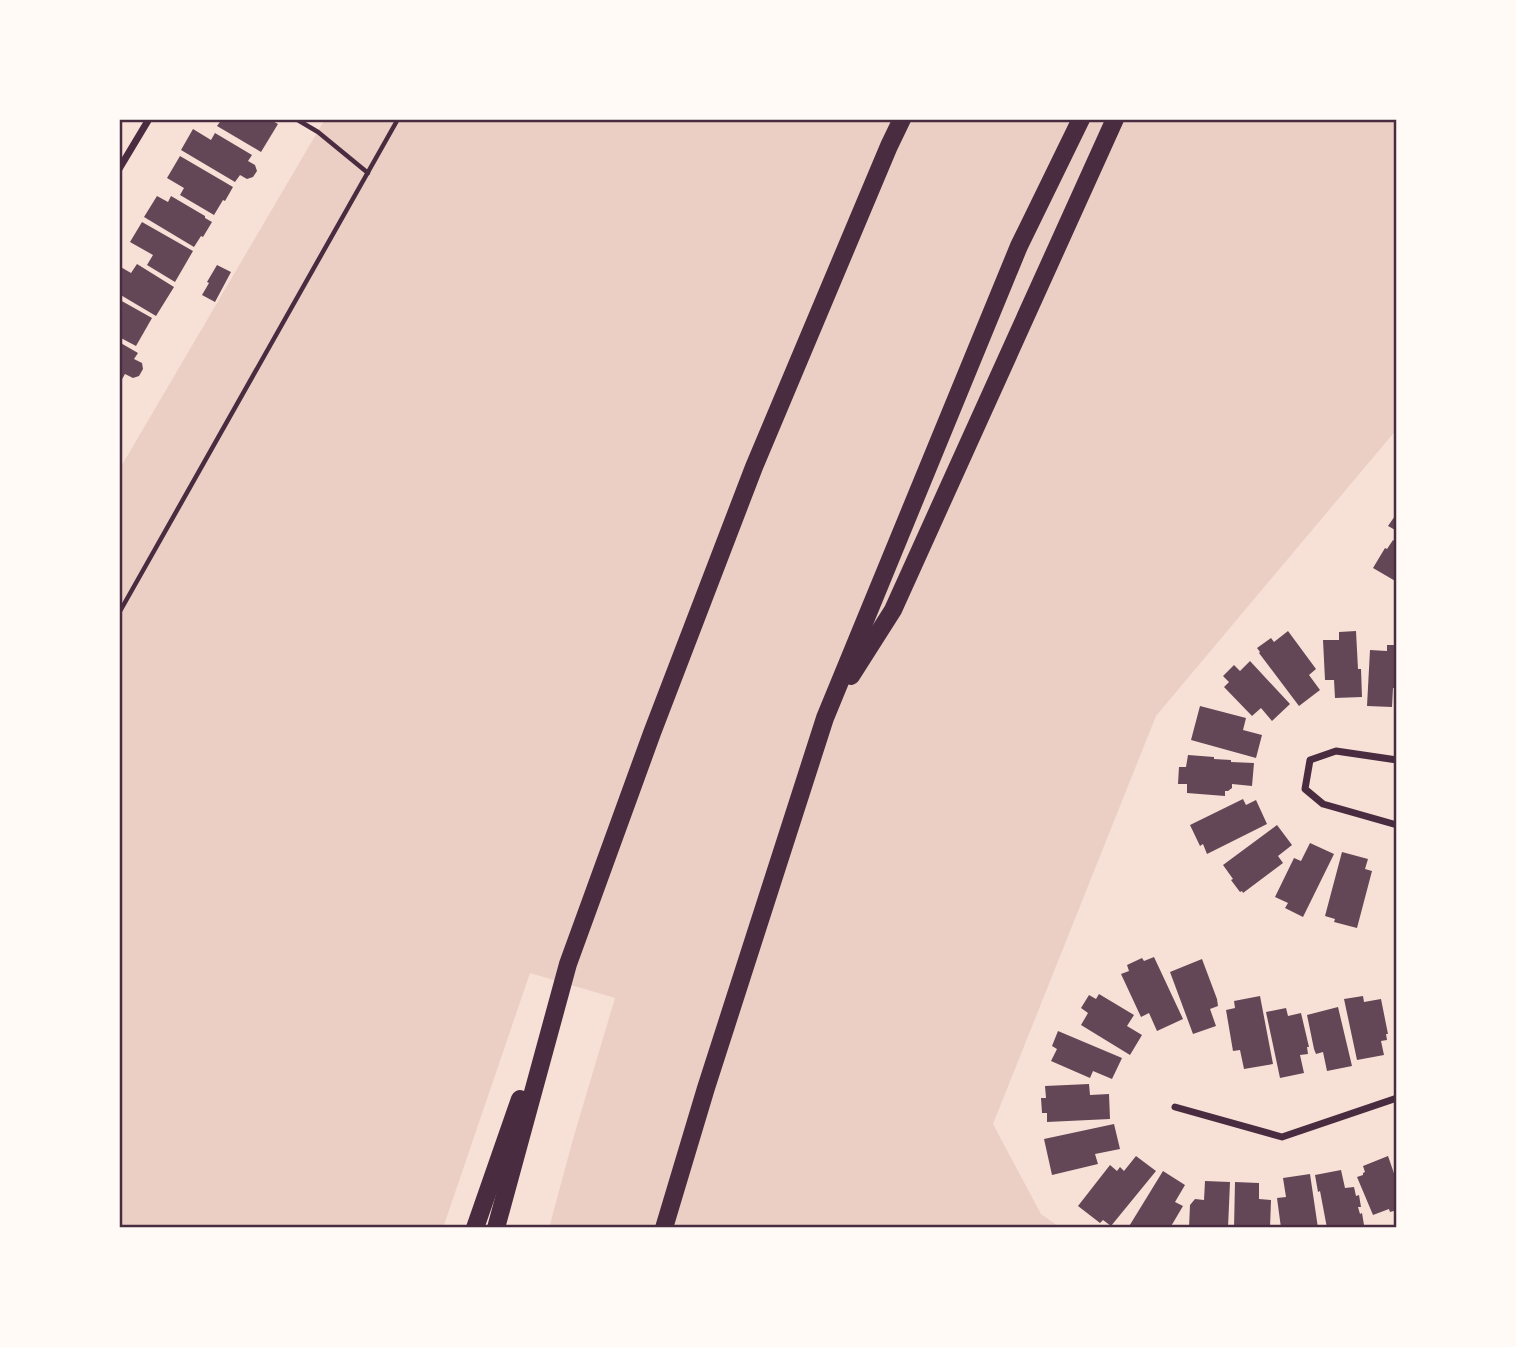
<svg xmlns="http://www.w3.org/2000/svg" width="1516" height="1347" font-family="'Titillium Web',sans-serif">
	<rect width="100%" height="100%" fill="#f7e1d7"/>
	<!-- green -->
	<path fill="#ebcfc5" d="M325,119h1072v310l-241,287 -163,408 48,90 20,14h-512l24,-89 42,-141 -85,-25 -87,255h-324v-758z"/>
	<!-- building -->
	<g fill="#644757">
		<path d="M222,119h47l9,5 -17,28 -44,-26z"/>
		<path d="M193,129l18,11 4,-7 37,22 -4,6 7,4 2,6 -4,6 -6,2 -7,-4 -5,7 -54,-32z"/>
		<path d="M180,156l53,31 -8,14 -2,-1 -9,15 -34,-20 4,-7 -17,-10z"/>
		<path d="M157,196l11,6 3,-6 34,20v2l7,4 -9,15 -2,-1 -7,11 -50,-30z"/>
		<path d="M142,222l51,29 -18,31 -28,-17 6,-10 -23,-13z"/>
		<path d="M137,264l37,23 -18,29 -37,-22v-28l12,7z"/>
		<path d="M217,265l14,7 -16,30 -13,-7 7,-12 -2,-1z"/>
		<path d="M120,300l32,18 -16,28 -17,-9v-36z"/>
		<path d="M119,342l19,11 -4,6 8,4 1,6 -4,7 -6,2 -8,-4 -4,7 -2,-1z"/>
		<path d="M1397,513v18l-9,-5z"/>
		<path d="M1393,540l4,3v39l-24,-14 12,-20 2,1z"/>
		<path d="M1288,631l28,38 -7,6 11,15 -21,16 -40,-53 1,-1 -3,-4 14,-10 3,4z"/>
		<path d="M1356,631l2,38h3l1,28 -27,1 -1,-18h-9l-2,-40h16v-8z"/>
		<path d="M1387,645h10v43h-4l-1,19 -25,-1 3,-56 17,1z"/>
		<path d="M1250,661l40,43 -18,17 -11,-13 -9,8 -28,-29 5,-5 -6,-6 11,-11 6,6z"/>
		<path d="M1200,706l46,12 -3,12 19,5 -6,23 -65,-18z"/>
		<path d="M1188,755l26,2v2l17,1v2l23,1 -2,23 -20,-2v4l-4,3h-3v5l-38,-3v-9h-9l1,-17h7z"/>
		<path d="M1243,799l3,6 10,-5 11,24 -60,30 -4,-10 -3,2 -10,-21z"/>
		<path d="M1277,825l15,20 -14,11 5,7 -40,30 -1,-2 -2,1 -9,-12 2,-1 -10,-14z"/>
		<path d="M1310,843l24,11 -31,63 -18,-9 3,-5 -13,-6 19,-39 7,3z"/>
		<path d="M1342,852l26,7 -3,10 7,2 -15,57 -23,-6 1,-3 -10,-3z"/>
		<path d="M1154,957l29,62 -26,12 -8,-18 -8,4 -20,-43 8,-3 -2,-6 15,-7 2,3z"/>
		<path d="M1202,959l15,40 1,7 -8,3 6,17 -23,8 -23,-62z"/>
		<path d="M1099,994l35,21 -7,11 15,9 -12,20 -49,-30 7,-12 -7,-5 8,-13 7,4z"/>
		<path d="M1260,996l13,68 -29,5 -4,-19 -7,1 -7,-41 9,-2 -1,-7z"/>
		<path d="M1363,996l1,6 17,-3 7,35h-2l1,6 -6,1 3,14 -27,5 -13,-61z"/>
		<path d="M1338,1007l14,59 -25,5 -4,-19 -7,2 -2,-5 -7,-34z"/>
		<path d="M1286,1008l2,8 13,-3 8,34h-2l1,7 -8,1 4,18 -24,5 -14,-66z"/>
		<path d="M1058,1031l64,27 -10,21 -19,-8 -3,7 -39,-17 6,-12 -5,-3z"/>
		<path d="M1089,1084l1,11 19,-1 1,25 -63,3v-9h-5l-1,-15h5l-1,-12z"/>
		<path d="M1114,1124l6,25 -25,5 3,10 -46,11 -8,-36z"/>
		<path d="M1136,1156l20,15 -45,55 -8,-6 -3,3 -22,-17 32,-41 7,6 3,-4 4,4z"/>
		<path d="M1388,1156l9,26v28l-7,2 -1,-3 -16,6 -16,-38 6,-2v-2l2,-1 -2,-6z"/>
		<path d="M1341,1170l4,18 9,-1 2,9 3,-1 2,12h-3l2,7 2,-1 2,12h-2l1,3h-36l-7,-37 -2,1 -3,-17z"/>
		<path d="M1163,1171l22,14 -10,17 8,4 -13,22h-42z"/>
		<path d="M1310,1174l8,54h-37l-4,-30 9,-1 -3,-19z"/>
		<path d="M1205,1181l25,1 -2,46h-39l1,-23 5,-6 9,1z"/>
		<path d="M1235,1182l24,1v16l12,1 -1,28h-36z"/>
	</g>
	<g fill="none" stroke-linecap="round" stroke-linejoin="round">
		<!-- path -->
		<g stroke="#4a2c40" stroke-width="4.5">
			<path d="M296,119l22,13 50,41"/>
			<path d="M119,613l279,-494"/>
		</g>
		<!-- minor -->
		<g stroke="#4a2c40" stroke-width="7">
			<path d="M119,169l30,-50"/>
			<path d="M1397,760l-61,-9 -26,9 -5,29 18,15 74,21"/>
			<path d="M1175,1107l107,30 115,-39"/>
		</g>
		<!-- motorway -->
		<g stroke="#4a2c40" stroke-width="18">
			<path d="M851,676l42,-66 222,-491"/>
			<path d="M475,1228l45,-129"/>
			<path d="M496,1228l72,-264 84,-231 102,-266 135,-321 13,-27"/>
			<path d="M664,1228l42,-140 119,-370 194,-472 62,-127"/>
		</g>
	</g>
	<!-- border -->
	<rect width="1516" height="1347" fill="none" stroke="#fffaf5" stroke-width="242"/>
	<rect x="121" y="121" width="1274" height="1105" fill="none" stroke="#4a2c40" stroke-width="2.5"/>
</svg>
